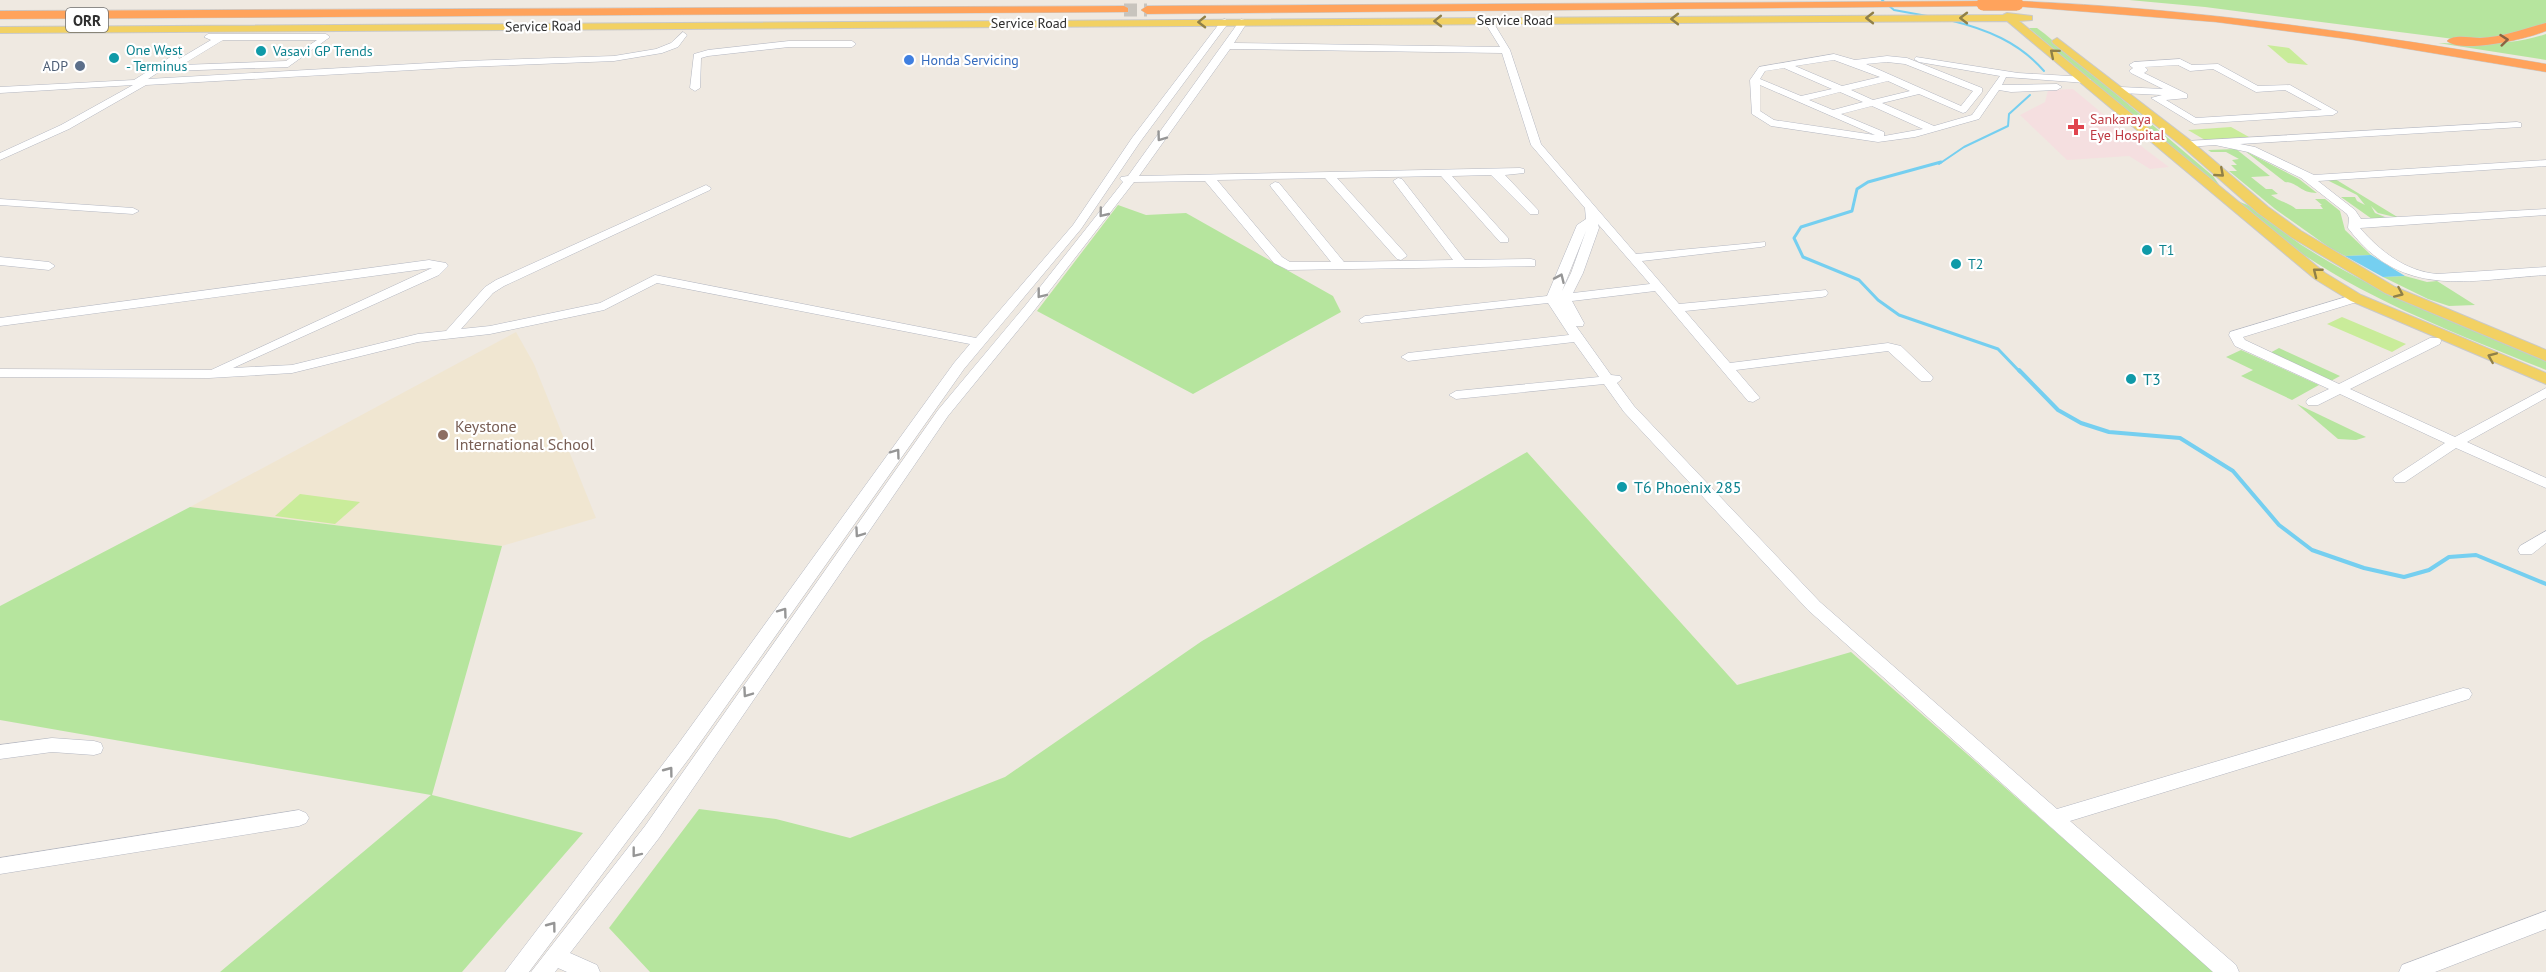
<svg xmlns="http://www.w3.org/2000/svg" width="2546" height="972" font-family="'PT Sans',sans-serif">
	<rect width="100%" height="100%" fill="#efe9e1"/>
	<!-- education -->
	<path fill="#f0e6d1" d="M516,332l18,32 62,154 -94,28 -312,-39z"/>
	<!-- medical -->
	<path fill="#f5dfe0" d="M2073,89l72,60 24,18 -19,2 -21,-13 -62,4 -47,-45 25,-13 3,-12z"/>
	<!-- green -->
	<g fill="#b6e59e">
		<path d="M2129,0h417v23l-43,14 -49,2 -249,-32z"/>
		<path d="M2029,28h8l8,6 168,142 7,10h-4z"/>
		<path d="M2546,34v26l-108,-17c37,1 73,3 108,-9z"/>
		<path d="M2236,149l34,27 -19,1 15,12h6l6,5 -7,1c9,7 17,7 25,14h27l-3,-4h2l-7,-6h10l15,12 5,19 26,25 -26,1 -15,-8 -55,-39 -46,-38h8l-6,-6h6l-5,-5 7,-1 -13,-7h-15l-3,-2z"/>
		<path d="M2245,151l54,28 18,14c-17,0 -18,-10 -32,-11z"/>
		<path d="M2335,179l64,39 -21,-5 -7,-7 4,7 15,6h-18l-31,-22h14l2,4 8,4 -8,-10 -30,-15z"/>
		<path d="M2231,200c26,3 48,30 69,44 77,50 162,82 246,116v10c-83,-34 -170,-66 -245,-117 -24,-17 -47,-35 -70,-53z"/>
		<path d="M1118,205l28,10 40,-2 147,83 8,16 -148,82 -156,-83z"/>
		<path d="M2405,276l22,6 10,-1 38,24 -26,1 -21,-7 -45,-22z"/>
		<path d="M2279,348l61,28 -11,6 -61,-28z"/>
		<path d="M2241,350l78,35 -27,15 -51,-24 12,-6 -27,-13z"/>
		<path d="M2297,404l69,33 -10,3 -18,-1z"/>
		<path d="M1527,452l210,233 114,-33 364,320h-1565l-41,-44 90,-119 77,10 74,19 155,-61 197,-136z"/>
		<path d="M190,507l312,39 -70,249 151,38 -121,139h-242l211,-177 -431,-75v-114z"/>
	</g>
	<!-- pitch -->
	<g fill="#c9ec9a">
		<path d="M2267,45l22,3 19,17 -20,-2z"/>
		<path d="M2231,127l18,10 -44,3 -17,-10z"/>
		<path d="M2342,317l64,27 -14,8 -65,-28z"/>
		<path d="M300,494l60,8 -25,22 -60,-8z"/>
	</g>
	<!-- water -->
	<path fill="#75cff0" d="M2371,255l34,21 -22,1 -38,-21z"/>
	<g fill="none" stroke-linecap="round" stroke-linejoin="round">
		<!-- stream-far2 -->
		<g stroke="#75cff0" stroke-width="2">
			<path d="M1882,0l12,10 33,6"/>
			<path d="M1949,20c37,9 70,22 95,51"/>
			<path d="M1939,164l25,-17 44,-21 1,-12 21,-19"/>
		</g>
		<!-- stream-far1 -->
		<path stroke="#75cff0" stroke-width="3" d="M1941,162l-73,20 -11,7 -5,22 -51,16 -7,11 9,19 56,23 19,20 21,15 99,34 22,23"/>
		<!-- stream -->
		<path stroke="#75cff0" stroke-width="4" d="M2019,370l39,40 23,13 28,9 71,6 53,33 46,54 33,25 52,18 40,9 25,-7 20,-13 27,-2 70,29"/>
		<!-- highway-tunnel -->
		<path stroke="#c8c4bd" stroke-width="13" stroke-dasharray="13 7" stroke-linecap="butt" d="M1124,10h23"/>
		<defs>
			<g id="minor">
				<path d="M1478,17l15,5 17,28 31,94 95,110 129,-12v4l-4,1 -119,14 37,43 147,-14 2,3 -2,3 -4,1 -137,14 45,52 158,-20 13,3 30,29 2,3 -2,3h-10l-33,-30 -152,19 24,28 -7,4 -5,-1 -93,-110 -83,10 12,22 -1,3h-7l35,49 9,1 2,3 -5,4 17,23 186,196 237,207 406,-121 6,1 3,5 -3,5 -399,122 166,144 3,7h-26l-405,-362 -184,-198 -20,-28 -148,15 -7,-4 7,-4 143,-14 -25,-35 -166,19 -7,-4 7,-4 161,-18 -21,-32 -187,20 -2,-3 6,-4 182,-20 30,-71 9,-6 -1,-11 -54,-63 -29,-92 -272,-4 -91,127 381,-8 4,1v4l-19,2 33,35v4h-8l-39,-39 -39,1 56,62v4h-8l-59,-66 -104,2 68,75 2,3 -6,4 -4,-1 -72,-81 -108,2 65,77 8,5h41l-60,-75 -1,-2 5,-3 4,1 65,79 109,-2 -60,-79 5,-3 4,1 63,81 66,-1 4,1v6l-247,4 -14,-7 -69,-82 -71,1 -101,130 -85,104 -289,422 -89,115 27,12 3,7h-33l-9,-4 -3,4h-24l114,-146 293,-416 87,-104 98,-124 -3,-3 1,-2 7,-1 113,-157 7,2 -14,22 266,4 -13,-21 -13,-6zM1598,224l52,60 -77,9 10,-20 16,-45zM1586,231l-15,42 -9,18z"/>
				<path d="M1225,19l4,3 -89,120 -59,87 -117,140 -274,388 -161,215h-24l171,-225 278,-384 16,-19 -313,-61 -53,27 -114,24 -72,8 -126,31 -83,5 -209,-1v-8l211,1 221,-102 -432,58v-8l429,-58 17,3 2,3 -9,9 -206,93 59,-3 126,-31 28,-3 39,-44 11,-7 210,-95 5,3 -1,2 -206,96 -11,7 -32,36 29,-3 110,-23 55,-28 321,63 97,-113 59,-87 90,-118z"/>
				<path d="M683,32l4,3 -9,12 -16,6 -48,8 -149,6 -319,18 -77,44 -69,31v-7l61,-28 72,-40 -133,8v-6l134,-7 38,-24h6l1,3 32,-19 -7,-3 4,-3h118l4,3 -42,30 -118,4 -5,-3 -17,11 317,-18 149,-5 42,-7 15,-6zM223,40h94l-31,21 -104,4z"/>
				<path d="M789,41h63l4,3 -4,3h-63l-81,9 -7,2 -1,30 -5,3 -5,-3 4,-34 14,-4z"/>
				<path d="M1834,54l21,6 32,-4 20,2 75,30v4l-16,20 -3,1 -44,-19 -37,9 52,23 38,-11 28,-39 -81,-14 -5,-3 2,-2 102,16 68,4 5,3 -5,3 -80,-6 -4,8 55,-1 5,3 -5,3 -46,2 -12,-2 -20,29 -64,18 -37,5 -107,-16 -19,-12 -2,-34 9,-13zM1834,60l46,17 -38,9 -47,-20zM1887,62l18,2 68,27 -12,15 -95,-42zM1784,68l48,21 -31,7 -41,-17 5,-8zM1888,81l22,10 -37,9 -22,-10zM1760,85l115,50 -101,-15 -14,-9zM1840,92l23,10 -30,8 -24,-10zM1872,106l51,23 -39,7v-4l-43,-18z"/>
				<path d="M2180,59l12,6 26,-1 40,22 32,-1 48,27 -5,3 -139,9 -43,-26 11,-3 -41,-2 -5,-3 5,-3 42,2 -32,-16 -2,-2 4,-3 -4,-3 5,-3zM2178,65l12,6 23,-2 43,23 29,-2 37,20 -126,8 -30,-18 21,-2v-4l-43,-21 4,-3 -3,-3z"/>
				<path d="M2517,122l4,1v4l-281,17 15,3 59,28 232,-15v6l-228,15 37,29 6,9 185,-10v6l-186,13c20,23 45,43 77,46l109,-7v8c-78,5 -144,25 -198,-47l1,-10 -2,-4 -46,-36 -53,-26 -33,-7 -28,2 -5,-3 5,-3z"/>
				<path d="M0,199l133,9 6,3 -6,3 -133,-9z"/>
				<path d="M0,257l49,5 6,4 -6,4 -49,-5z"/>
				<path d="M2356,294l6,4 -2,3 -117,36 2,3 94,44 91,-46h10l1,3 -1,3 -90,45 105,48 91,-49v10l-79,44 79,36v10l-90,-40 -51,34h-10l-2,-3 2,-3 50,-33 -105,-49 -22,11h-10l-2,-3 2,-3 21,-10 -94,-43 -6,-11 1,-3z"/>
				<path d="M2546,531v12l-14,11h-12l-2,-4 2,-4z"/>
				<path d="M52,738l42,3 7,2 2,5 -2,5 -7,2 -42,-3 -52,7v-14z"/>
				<path d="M299,810l7,3 3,5 -3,5 -7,3 -299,48v-16z"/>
				<path d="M2546,911v18l-111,43h-36l3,-7z"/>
			</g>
			<g id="major">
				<path d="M2007,13l25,3v4l-13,1 306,252 36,22 185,78v11l-195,-83 -36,-22 -308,-258 -2007,12v-6l2003,-12z"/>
				<path d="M2057,38l134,103 77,66 33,24 94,56 151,63v11l-161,-68 -94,-56 -33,-24 -75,-66 -130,-104 -1,-2z"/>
			</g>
			<g id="highway">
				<path d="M1983,1l4,1v4l-840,8 -6,-4 6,-4z"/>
				<path d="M2017,1c178,7 353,33 529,63v8l-198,-33 -132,-17 -203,-16v-4z"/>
				<path d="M1124,6l4,2v4l-1128,7v-8z"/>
				<path d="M2546,23v8c-19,8 -84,23 -99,10 7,-7 22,-3 33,-3 24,-1 43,-9 66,-15z"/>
			</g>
		</defs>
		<!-- minor casing -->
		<use href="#minor" stroke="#b4b7c1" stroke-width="1"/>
		<!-- major casing -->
		<use href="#major" stroke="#c9c9c9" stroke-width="2"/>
		<!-- highway casing -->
		<use href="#highway" stroke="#c9c9c9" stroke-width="1"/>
		<!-- minor -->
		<use href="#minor" fill="#fff" fill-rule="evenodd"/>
		<!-- major -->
		<use href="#major" fill="#f2d163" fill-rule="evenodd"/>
		<!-- highway -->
		<use href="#highway" fill="#ffa35c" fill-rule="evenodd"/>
		<defs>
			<path id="highway-bridge" d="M1983,4h34"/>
		</defs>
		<!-- highway-bridge casing -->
		<use href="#highway-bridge" stroke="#c9c9c9" stroke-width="14" stroke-linecap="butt"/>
		<!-- highway-bridge -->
		<use href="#highway-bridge" stroke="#ffa35c" stroke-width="13"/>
	</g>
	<!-- one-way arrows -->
	<defs><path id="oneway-chevron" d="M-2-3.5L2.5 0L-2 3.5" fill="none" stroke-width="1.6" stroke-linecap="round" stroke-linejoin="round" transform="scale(1.5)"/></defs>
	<g stroke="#908048">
		<use href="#oneway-chevron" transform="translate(1870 18) rotate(180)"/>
		<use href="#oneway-chevron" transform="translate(1964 18) rotate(180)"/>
		<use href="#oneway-chevron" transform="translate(1675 19) rotate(180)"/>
		<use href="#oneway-chevron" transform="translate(1438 21) rotate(179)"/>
		<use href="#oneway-chevron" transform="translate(1202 22) rotate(179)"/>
		<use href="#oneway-chevron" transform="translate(2054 53) rotate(-140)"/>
		<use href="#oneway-chevron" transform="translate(2220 173) rotate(41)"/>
		<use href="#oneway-chevron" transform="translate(2317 272) rotate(-142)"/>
		<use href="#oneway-chevron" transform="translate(2399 293) rotate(24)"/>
		<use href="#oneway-chevron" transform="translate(2492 357) rotate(-157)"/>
	</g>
	<use stroke="#8c6343" href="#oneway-chevron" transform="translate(2504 40) rotate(-6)"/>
	<g stroke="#969696">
		<use href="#oneway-chevron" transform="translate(1161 137) rotate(126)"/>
		<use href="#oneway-chevron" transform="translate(1103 213) rotate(129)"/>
		<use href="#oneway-chevron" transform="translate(1560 278) rotate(-66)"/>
		<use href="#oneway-chevron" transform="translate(1041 294) rotate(128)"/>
		<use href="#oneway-chevron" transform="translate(896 453) rotate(-54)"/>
		<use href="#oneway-chevron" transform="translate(859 533) rotate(125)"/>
		<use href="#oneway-chevron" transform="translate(783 612) rotate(-54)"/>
		<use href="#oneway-chevron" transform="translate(747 693) rotate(125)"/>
		<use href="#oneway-chevron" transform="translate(669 771) rotate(-53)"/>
		<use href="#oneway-chevron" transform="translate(636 853) rotate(128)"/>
		<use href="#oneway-chevron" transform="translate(552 926) rotate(-53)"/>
	</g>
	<!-- markers -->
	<g fill="#0f9aa8" stroke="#fff" stroke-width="2">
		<circle cx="261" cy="51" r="6"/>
		<circle cx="114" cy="58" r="6"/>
		<circle cx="2147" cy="250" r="6"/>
		<circle cx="1956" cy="264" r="6"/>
		<circle cx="2131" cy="379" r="6"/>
		<circle cx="1622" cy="487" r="6"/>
	</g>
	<circle fill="#3f7fe0" stroke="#fff" stroke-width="2" cx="909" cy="60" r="6"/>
	<circle fill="#5c6f8a" stroke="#fff" stroke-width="2" cx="80" cy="66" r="6"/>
	<path fill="#e0444e" stroke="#fff" stroke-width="2" d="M2073 118h6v6h6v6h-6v6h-6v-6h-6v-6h6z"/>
	<circle fill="#8d6e63" stroke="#fff" stroke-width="2" cx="443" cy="435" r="6"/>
	<g text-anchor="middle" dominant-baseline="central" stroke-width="4.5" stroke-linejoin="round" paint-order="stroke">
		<!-- far-street labels -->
		<g font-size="14" fill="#2e2e2e" stroke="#fff">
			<text x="1515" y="20">Service Road</text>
			<text x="1029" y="23">Service Road</text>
			<text transform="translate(543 26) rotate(-1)">Service Road</text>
		</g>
		<!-- far-culture labels -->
		<g font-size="14" fill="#0d838f" stroke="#fff" text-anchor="start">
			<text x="126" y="50">One West<tspan x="126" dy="16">- Terminus</tspan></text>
			<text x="273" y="51">Vasavi GP Trends</text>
			<text x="2159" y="250">T1</text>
			<text x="1968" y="264">T2</text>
		</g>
		<!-- far-shop labels -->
		<g font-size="14" fill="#366cbe" stroke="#fff" text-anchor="start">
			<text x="921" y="60">Honda Servicing</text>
		</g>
		<!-- far-service labels -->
		<g font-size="14" fill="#4e5e75" stroke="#fff" text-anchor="end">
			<text x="68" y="66">ADP</text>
		</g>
		<!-- far-health labels -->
		<g font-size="14" fill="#be3a42" stroke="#fff" text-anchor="start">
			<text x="2090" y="119">Sankaraya<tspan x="2090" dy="16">Eye Hospital</tspan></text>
		</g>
		<!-- shield labels -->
		<rect fill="#fff" stroke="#6d6d6d" stroke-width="1.5" x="66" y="8" width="42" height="24" rx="4.5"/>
		<g font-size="15" font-weight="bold" fill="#2e2e2e">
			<text x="87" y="20">ORR</text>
		</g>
		<!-- culture labels -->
		<g font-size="16" fill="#0d838f" stroke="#fff" text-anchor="start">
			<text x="2143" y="379">T3</text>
			<text x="1634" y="487">T6 Phoenix 285</text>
		</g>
		<!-- education labels -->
		<g font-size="16" fill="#785e54" stroke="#fff" text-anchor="start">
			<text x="455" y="426">Keystone<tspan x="455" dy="18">International School</tspan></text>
		</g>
	</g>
</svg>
